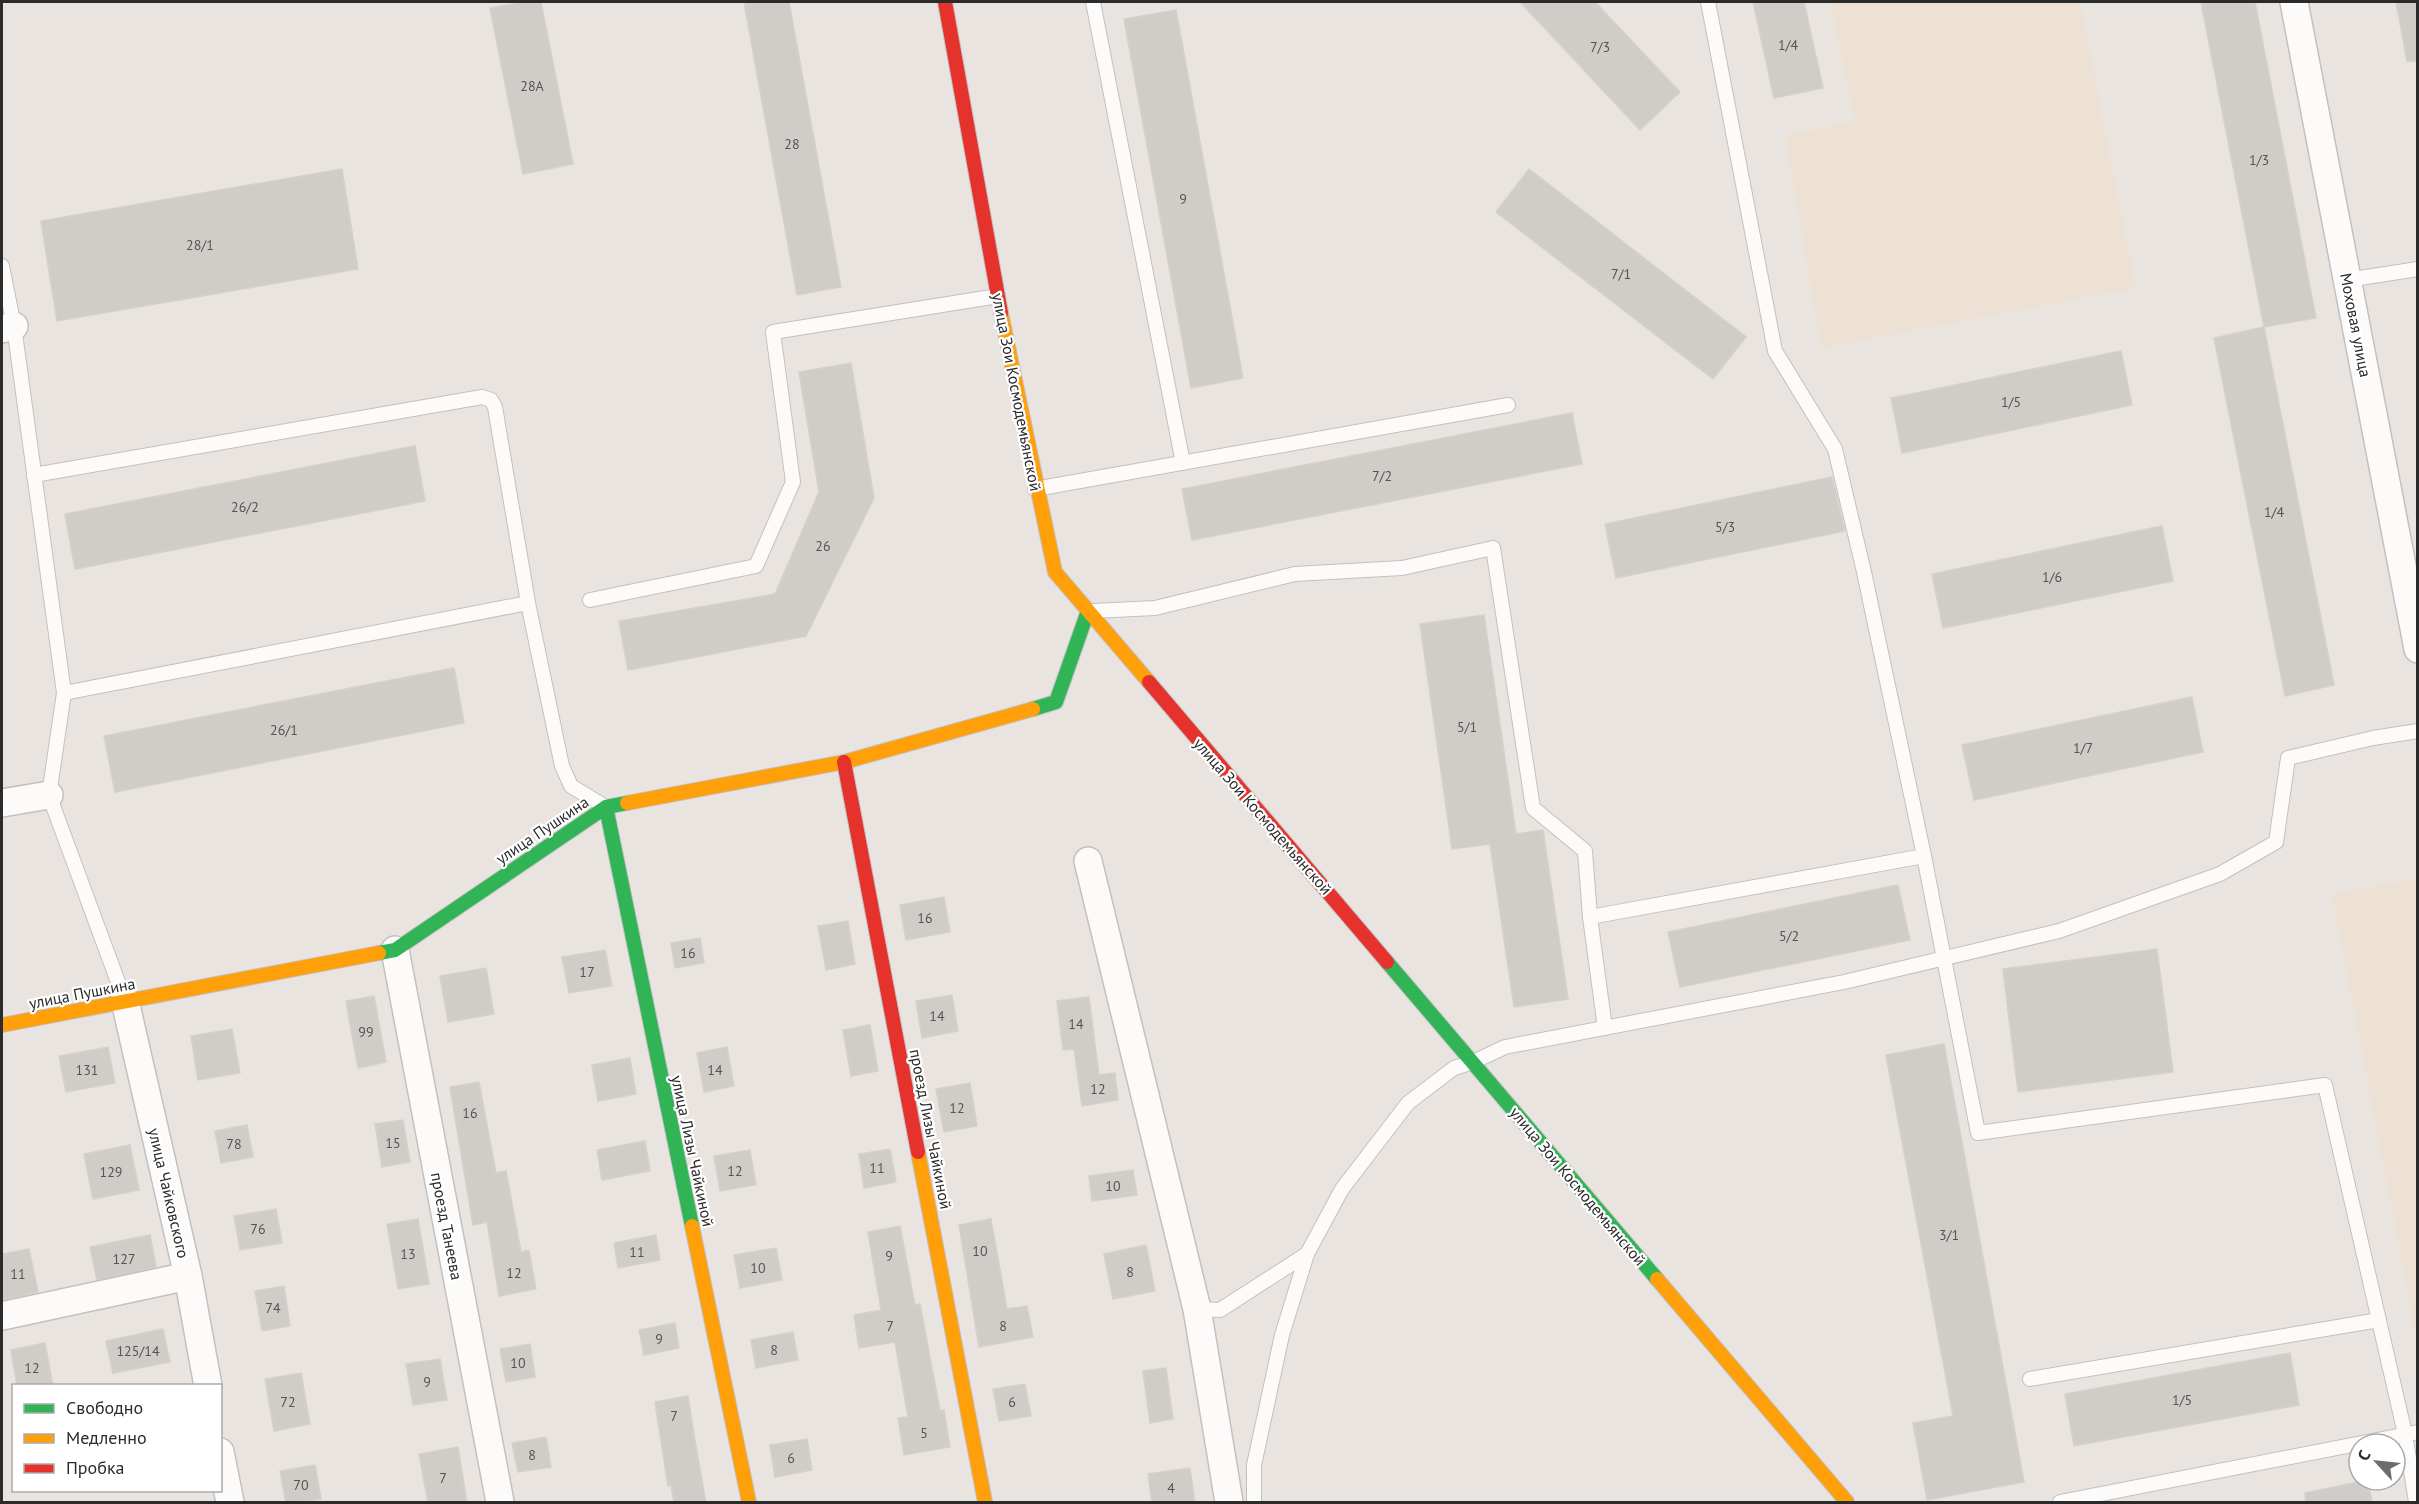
<svg xmlns="http://www.w3.org/2000/svg" width="2419" height="1504" font-family="'PT Sans',sans-serif">
	<rect width="100%" height="100%" fill="#e9e4e0"/>
	<!-- education -->
	<g fill="#ede1d4">
		<path d="M1830,2h250l56,286 -315,60 -36,-212 70,-15z"/>
		<path d="M2417,878h1l-1,464 -85,-448z"/>
	</g>
	<!-- building -->
	<g fill="#d0cdc9" stroke="#d4d0cc" stroke-width="1.5">
		<path d="M525,2h16l32,162 -50,10 -33,-166z"/>
		<path d="M744,2h45l52,285 -44,8z"/>
		<path d="M1520,2h75l85,90 -40,38z"/>
		<path d="M1753,2h51l19,86 -49,10z"/>
		<path d="M2201,2h54l61,316 -52,9z"/>
		<path d="M2396,2h22v59h-11z"/>
		<path d="M1176,10l67,368 -52,10 -67,-369z"/>
		<path d="M342,169l16,100 -301,52 -16,-100z"/>
		<path d="M1529,169l217,168 -33,42 -217,-167z"/>
		<path d="M2264,327l70,358 -49,11 -71,-358z"/>
		<path d="M2121,351l11,54 -230,48 -11,-55z"/>
		<path d="M851,363l23,135 -68,138 -178,34 -9,-49 156,-27 44,-102 -20,-120z"/>
		<path d="M1572,413l10,51 -390,76 -10,-51z"/>
		<path d="M415,446l10,55 -350,68 -10,-55z"/>
		<path d="M1832,477l13,54 -229,47 -11,-54z"/>
		<path d="M2162,526l11,55 -230,47 -11,-54z"/>
		<path d="M1484,615l32,219 27,-4 25,169 -54,8 -24,-163 -38,5 -32,-225z"/>
		<path d="M454,668l10,55 -349,69 -11,-56z"/>
		<path d="M2192,697l11,55 -229,48 -12,-55z"/>
		<path d="M1898,885l12,55 -230,47 -12,-55z"/>
		<path d="M944,897l6,35 -44,8 -6,-35z"/>
		<path d="M848,921l7,43 -29,6 -8,-44z"/>
		<path d="M700,938l4,25 -29,5 -4,-25z"/>
		<path d="M2157,949l16,123 -155,20 -15,-123z"/>
		<path d="M605,950l7,36 -43,7 -7,-36z"/>
		<path d="M486,968l8,46 -46,8 -8,-46z"/>
		<path d="M952,995l6,36 -36,7 -6,-37z"/>
		<path d="M374,996l12,66 -28,6 -12,-67z"/>
		<path d="M1089,997l10,78 16,-2 3,27 -36,6 -8,-57 -11,1 -6,-49z"/>
		<path d="M870,1025l8,46 -27,5 -8,-46z"/>
		<path d="M232,1029l8,44 -42,7 -7,-44z"/>
		<path d="M1944,1044l80,438 -97,18 -14,-77 40,-7 -67,-361z"/>
		<path d="M108,1047l7,36 -49,9 -7,-36z"/>
		<path d="M727,1047l7,39 -30,6 -7,-39z"/>
		<path d="M630,1058l6,36 -38,7 -6,-36z"/>
		<path d="M479,1082l17,91 10,-2 15,81 8,-2 7,39 -37,7 -12,-74 -14,3 -23,-138z"/>
		<path d="M970,1083l7,43 -33,6 -8,-43z"/>
		<path d="M403,1120l7,42 -28,5 -7,-43z"/>
		<path d="M247,1125l6,32 -32,6 -6,-32z"/>
		<path d="M645,1141l5,30 -48,9 -5,-30z"/>
		<path d="M130,1145l9,45 -46,9 -9,-45z"/>
		<path d="M890,1149l6,33 -32,6 -5,-34z"/>
		<path d="M750,1150l6,35 -36,6 -6,-35z"/>
		<path d="M1133,1170l4,25 -45,6 -3,-25z"/>
		<path d="M276,1209l6,34 -42,7 -6,-34z"/>
		<path d="M418,1219l11,65 -31,5 -11,-65z"/>
		<path d="M991,1219l16,90 20,-3 6,31 -54,10 -20,-122z"/>
		<path d="M900,1226l15,79 5,-1 20,107 4,-1 6,37 -46,8 -6,-37 10,-1 -13,-75 -36,6 -5,-33 27,-5 -13,-78z"/>
		<path d="M150,1235l6,32 -59,13 -7,-33z"/>
		<path d="M656,1235l4,25 -42,8 -4,-25z"/>
		<path d="M1146,1245l9,46 -42,8 -9,-45z"/>
		<path d="M776,1248l6,32 -42,8 -6,-33z"/>
		<path d="M29,1249l9,43 -36,8v-46z"/>
		<path d="M284,1286l6,40 -28,5 -7,-40z"/>
		<path d="M675,1323l4,25 -35,7 -5,-25z"/>
		<path d="M163,1329l7,33 -57,11 -7,-32z"/>
		<path d="M793,1332l5,28 -42,8 -5,-28z"/>
		<path d="M45,1343l8,43h-36l-6,-36z"/>
		<path d="M530,1344l5,33 -29,5 -6,-33z"/>
		<path d="M2290,1353l9,52 -225,41 -9,-52z"/>
		<path d="M440,1359l7,41 -34,5 -7,-41z"/>
		<path d="M1166,1368l7,51 -23,4 -7,-52z"/>
		<path d="M301,1373l9,51 -36,7 -9,-52z"/>
		<path d="M1025,1384l6,32 -32,5 -6,-32z"/>
		<path d="M688,1396l6,39 12,68h-32l-3,-18 -3,1 -13,-84z"/>
		<path d="M546,1437l5,30 -33,5 -6,-29z"/>
		<path d="M807,1439l5,31 -37,7 -5,-32z"/>
		<path d="M458,1447l9,56h-39l-9,-49z"/>
		<path d="M315,1465l6,34 -35,4 -6,-32z"/>
		<path d="M1190,1468l5,35h-43l-4,-29z"/>
		<path d="M2368,1480l4,23h-66l-1,-10z"/>
	</g>
	<g fill="none" stroke-linecap="round" stroke-linejoin="round">
		<defs>
			<g id="lane">
				<path d="M1093,2l90,461"/>
				<path d="M1708,2l67,349 60,98 29,123 60,284 54,277 347,-48 80,349 11,68"/>
				<path d="M2,266l12,60 50,367 -15,102 76,206"/>
				<path d="M2347,280l71,-11"/>
				<path d="M34,475l448,-78 9,3 4,7 33,196 34,163 9,20 33,20"/>
				<path d="M1035,489l473,-84"/>
				<path d="M590,600l166,-34 37,-84 -20,-150 225,-36"/>
				<path d="M1093,611l62,-3 140,-34 107,-6 91,-20 40,260 52,43 5,66 15,111"/>
				<path d="M64,693l464,-90"/>
				<path d="M1590,917l334,-61"/>
				<path d="M1197,1309l23,1 87,-56 35,-65 66,-86 46,-35 19,-6 32,-15 339,-65 215,-51 161,-57 56,-32 12,-84 85,-20 45,-7"/>
				<path d="M2030,1379l349,-59"/>
				<path d="M1254,1502v-37l28,-130 25,-81"/>
				<path d="M2060,1502l358,-70"/>
			</g>
			<g id="street">
				<path d="M2294,2l124,647"/>
				<path d="M2,329l12,-3"/>
				<path d="M2,803l47,-8"/>
				<path d="M1088,861l109,448 32,193"/>
				<path d="M395,950l105,552"/>
				<path d="M125,1001l63,275 20,110"/>
				<path d="M2,1316l186,-40"/>
				<path d="M220,1452l10,50"/>
			</g>
			<g id="fast">
				<path d="M1033,709l23,-7 32,-91"/>
				<path d="M606,807l86,419"/>
				<path d="M379,953l16,-3 211,-143 21,-4"/>
				<path d="M1387,962l270,317"/>
			</g>
			<g id="slow">
				<path d="M1001,313l54,259 94,110"/>
				<path d="M627,803l217,-41 189,-53"/>
				<path d="M2,1025l377,-72"/>
				<path d="M918,1152l67,350"/>
				<path d="M692,1226l57,276"/>
				<path d="M1657,1279l190,223"/>
			</g>
			<g id="jam">
				<path d="M945,2l56,311"/>
				<path d="M1149,682l238,280"/>
				<path d="M844,762l74,390"/>
			</g>
		</defs>
		<!-- lane casing -->
		<use href="#lane" stroke="#c2c1c2" stroke-width="16"/>
		<!-- street casing -->
		<use href="#street" stroke="#c2c1c2" stroke-width="30"/>
		<!-- fast casing -->
		<use href="#fast" stroke="#c2c1c2" stroke-width="16"/>
		<!-- slow casing -->
		<use href="#slow" stroke="#c2c1c2" stroke-width="16"/>
		<!-- jam casing -->
		<use href="#jam" stroke="#c2c1c2" stroke-width="16"/>
		<!-- lane -->
		<use href="#lane" stroke="#fcfbfa" stroke-width="14"/>
		<!-- street -->
		<use href="#street" stroke="#fcfbfa" stroke-width="27"/>
		<!-- fast -->
		<use href="#fast" stroke="#30b455" stroke-width="14"/>
		<!-- slow -->
		<use href="#slow" stroke="#ff9f0a" stroke-width="14"/>
		<!-- jam -->
		<use href="#jam" stroke="#e5322d" stroke-width="14"/>
	</g>
	<g text-anchor="middle" dominant-baseline="central" stroke-width="4.5" stroke-linejoin="round" paint-order="stroke">
		<!-- number labels -->
		<g font-size="14" fill="#555453">
			<text x="1788" y="45">1/4</text>
			<text x="1600" y="47">7/3</text>
			<text x="532" y="86">28А</text>
			<text x="792" y="144">28</text>
			<text x="2259" y="160">1/3</text>
			<text x="1183" y="199">9</text>
			<text x="200" y="245">28/1</text>
			<text x="1621" y="274">7/1</text>
			<text x="2011" y="402">1/5</text>
			<text x="1382" y="476">7/2</text>
			<text x="245" y="507">26/2</text>
			<text x="2274" y="512">1/4</text>
			<text x="1725" y="527">5/3</text>
			<text x="823" y="546">26</text>
			<text x="2052" y="577">1/6</text>
			<text x="1467" y="727">5/1</text>
			<text x="284" y="730">26/1</text>
			<text x="2083" y="748">1/7</text>
			<text x="925" y="918">16</text>
			<text x="1789" y="936">5/2</text>
			<text x="688" y="953">16</text>
			<text x="587" y="972">17</text>
			<text x="937" y="1016">14</text>
			<text x="1076" y="1024">14</text>
			<text x="366" y="1032">99</text>
			<text x="87" y="1070">131</text>
			<text x="715" y="1070">14</text>
			<text x="1098" y="1089">12</text>
			<text x="957" y="1108">12</text>
			<text x="470" y="1113">16</text>
			<text x="393" y="1143">15</text>
			<text x="234" y="1144">78</text>
			<text x="877" y="1168">11</text>
			<text x="735" y="1171">12</text>
			<text x="111" y="1172">129</text>
			<text x="1113" y="1186">10</text>
			<text x="258" y="1229">76</text>
			<text x="1949" y="1235">3/1</text>
			<text x="980" y="1251">10</text>
			<text x="637" y="1252">11</text>
			<text x="408" y="1254">13</text>
			<text x="889" y="1256">9</text>
			<text x="124" y="1259">127</text>
			<text x="758" y="1268">10</text>
			<text x="1130" y="1272">8</text>
			<text x="514" y="1273">12</text>
			<text x="18" y="1274">11</text>
			<text x="273" y="1308">74</text>
			<text x="890" y="1326">7</text>
			<text x="1003" y="1326">8</text>
			<text x="659" y="1339">9</text>
			<text x="774" y="1350">8</text>
			<text x="138" y="1351">125/14</text>
			<text x="518" y="1363">10</text>
			<text x="32" y="1368">12</text>
			<text x="427" y="1382">9</text>
			<text x="2182" y="1400">1/5</text>
			<text x="288" y="1402">72</text>
			<text x="1012" y="1402">6</text>
			<text x="674" y="1416">7</text>
			<text x="924" y="1433">5</text>
			<text x="532" y="1455">8</text>
			<text x="791" y="1458">6</text>
			<text x="443" y="1478">7</text>
			<text x="301" y="1485">70</text>
			<text x="1171" y="1488">4</text>
		</g>
		<!-- street labels -->
		<g font-size="16" fill="#2b2b2b" stroke="#fff">
			<text transform="translate(2356 325) rotate(79)">Моховая улица</text>
			<text transform="translate(1017 392) rotate(79)">улица Зои Космодемьянской</text>
			<text transform="translate(1263 816) rotate(49)">улица Зои Космодемьянской</text>
			<text transform="translate(542 830) rotate(-34)">улица Пушкина</text>
			<text transform="translate(82 993) rotate(-11)">улица Пушкина</text>
			<text transform="translate(931 1129) rotate(79)">проезд Лизы Чайкиной</text>
			<text transform="translate(693 1151) rotate(78)">улица Лизы Чайкиной</text>
			<text transform="translate(1578 1186) rotate(50)">улица Зои Космодемьянской</text>
			<text transform="translate(169 1193) rotate(77)">улица Чайковского</text>
			<text transform="translate(447 1226) rotate(79)">проезд Танеева</text>
		</g>
	</g>
	<!-- border -->
	<rect width="2419" height="1504" fill="none" stroke="#2b2b2b" stroke-width="6"/>
	<!-- legend -->
	<rect x="12" y="1384" width="210" height="108" fill="#ffffff" stroke="#aaaaaa" stroke-width="1.5"/>
	<rect x="24" y="1404" width="30" height="9" fill="#30b455" stroke="#aaaaaa" stroke-width="1.5"/>
	<text x="66" y="1414" font-size="18" fill="#2b2b2b">Свободно</text>
	<rect x="24" y="1434" width="30" height="9" fill="#ff9f0a" stroke="#aaaaaa" stroke-width="1.5"/>
	<text x="66" y="1444" font-size="18" fill="#2b2b2b">Медленно</text>
	<rect x="24" y="1464" width="30" height="9" fill="#e5322d" stroke="#aaaaaa" stroke-width="1.5"/>
	<text x="66" y="1474" font-size="18" fill="#2b2b2b">Пробка</text>
	<!-- north arrow -->
	<g transform="translate(2377 1462) rotate(297)"><circle r="28" fill="#ffffff" stroke="#aaaaaa" stroke-width="1.5"/>
	<path d="M0-4.5L10 22L0 15L-10 22Z" fill="#6e6c6a"/>
	<text y="-9" font-size="16" font-weight="bold" text-anchor="middle" fill="#2b2b2b">С</text>
	</g>
</svg>
